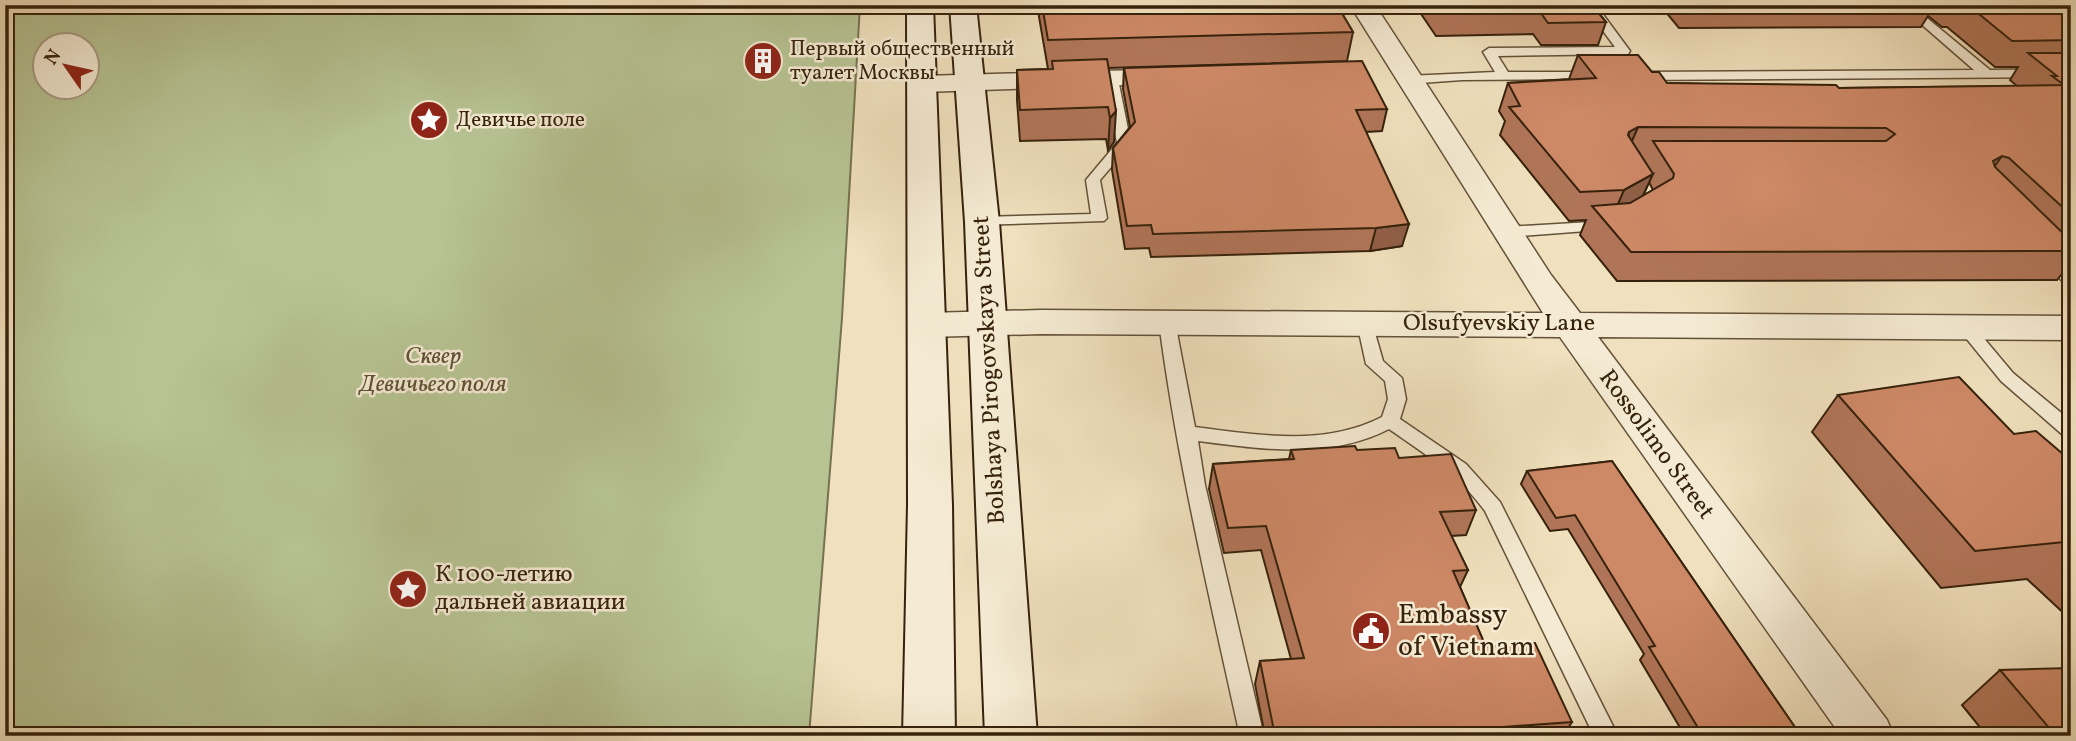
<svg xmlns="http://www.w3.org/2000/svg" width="2076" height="741" font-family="Vollkorn,serif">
	<rect width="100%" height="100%" fill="#f0e0bd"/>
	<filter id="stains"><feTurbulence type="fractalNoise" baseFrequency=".00286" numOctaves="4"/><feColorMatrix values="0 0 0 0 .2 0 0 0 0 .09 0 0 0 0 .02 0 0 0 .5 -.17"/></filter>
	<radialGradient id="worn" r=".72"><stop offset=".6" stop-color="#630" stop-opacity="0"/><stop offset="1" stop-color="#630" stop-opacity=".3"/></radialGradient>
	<!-- green -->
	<path fill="#b7c393" stroke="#767250" stroke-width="2" fill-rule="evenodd" d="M5,5h855l-18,313 -33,418h-804zM46,46h42v42h-42z"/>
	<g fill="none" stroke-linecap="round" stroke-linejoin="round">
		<defs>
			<g id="service">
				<path d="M1584,5h12l34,46 -2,3 -130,2 10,16h84l6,4 -1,3 -135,1 -55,4 -6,-4 6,-4 88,-4 -12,-20 6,-4 126,-1z"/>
				<path d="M1916,9l74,61 81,-1v8l-433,3 -6,-4 6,-4 336,-2 -62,-54 -2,-3z"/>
				<path d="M1112,75l6,4 13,65 -31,36 7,38 -3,3 -127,4 -3,-3 8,-5 109,-3 -5,-34 31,-37 -11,-64z"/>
				<path d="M1608,221l8,5 -3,3 -107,8 -8,-5 8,-5z"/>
				<path d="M2046,250l6,2 19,19v14l-6,-1 -25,-26 -2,-3 2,-3z"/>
				<path d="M1167,316l8,6 20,105c64,8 128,20 187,-10l6,-18 -3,-18 -19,-17 -9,-41 2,-4h12l12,42 19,17 4,21 -6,20 66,45 34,38 118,234h-24l-109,-225c-25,-35 -60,-57 -96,-82 -60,31 -127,20 -191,12l7,44 59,251h-24c-30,-137 -63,-275 -81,-414z"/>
				<path d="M1965,321l6,2 42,50 58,48v17l-7,-2 -63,-55 -44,-54z"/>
			</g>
			<g id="minor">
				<path d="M1350,5h25l176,270 29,38 491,3v24l-473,-3 289,383 7,16h-53l-281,-399 -519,-3 -114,3 -12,-4 -6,-8 6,-8 12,-4 114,-3 502,3z"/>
				<path d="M1173,69l10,2 4,6 -4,6 -260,9 -10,-2 -4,-6 4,-6 10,-2z"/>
			</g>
			<g id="secondary">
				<path d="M907,5h26l19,500 3,231h-52l5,-231z"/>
				<path d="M950,5h26l23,217 38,514h-52l-20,-514z"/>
			</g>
		</defs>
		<!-- service casing -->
		<use href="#service" stroke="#645238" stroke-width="3"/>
		<!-- minor casing -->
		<use href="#minor" stroke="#645238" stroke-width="3"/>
		<!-- secondary casing -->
		<use href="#secondary" stroke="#36220c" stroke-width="4"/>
		<!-- service -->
		<use href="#service" fill="#f5ebd4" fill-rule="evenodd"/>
		<!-- minor -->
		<use href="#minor" fill="#f5ebd4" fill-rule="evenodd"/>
		<!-- secondary -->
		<use href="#secondary" fill="#f5ebd4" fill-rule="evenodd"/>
	</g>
	<!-- wall -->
	<g fill="#b07558" stroke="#36220c" stroke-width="2" fill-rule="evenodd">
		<path d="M1037,5h300l16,27 -6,29 -239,7 6,74 -6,8 -2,-11 -86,2 -3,-41v-30l31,-1z"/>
		<path d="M1415,5h177l14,17 -8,23h-57l-8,-11 -97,2z"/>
		<path d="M1660,5h393l18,13v248l-2,-1 -12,15 -440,1 -37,-46 6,-15 -17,1 -69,-86 5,-14 -6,-10 9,-28 61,-4 9,-24 74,17 15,11 172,5 178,-2 -7,-6 8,-13h-23l-48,-40h-5l-14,-11 -7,11 -242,1zM1649,182l4,8 -10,6z"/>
		<path d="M1124,68l263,41 -5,22 -16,1 36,114 -32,5 -219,6 -2,-9 -24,1 -13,-79 1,-22 17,-21 -7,-38z"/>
		<path d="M1838,395l176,39 57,27v159l-44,-41 -86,9 -129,-156z"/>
		<path d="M1291,450h66l42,8 77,52 -10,25 -15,1 17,34 -8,17 26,60 86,75 -9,14h-298l-10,-52 5,-23 31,-2 -30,-109 -37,3 -15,-64 4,-25 76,-5z"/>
		<path d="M1612,461l189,275h-116l-45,-76 4,-6 -76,-125 -18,2 -29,-47 6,-13z"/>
		<path d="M2000,670l71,66h-84l-25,-31z"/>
	</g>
	<!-- shaded-wall -->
	<g fill="#905f47" stroke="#36220c" stroke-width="2">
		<path d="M1116,111l-2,31 -6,8 2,-32z"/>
		<path d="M1638,127l-12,28 3,-23z"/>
		<path d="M2002,156l-20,28 11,-23z"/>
		<path d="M1653,174l-13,28 -28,16 12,-28z"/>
		<path d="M1409,224l-7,22 -32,5 6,-23z"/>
	</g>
	<!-- building -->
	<g fill="#cd8866" stroke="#36220c" stroke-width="2">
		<path d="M1042,5h295l16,27 -305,8z"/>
		<path d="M1435,5h157l14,17 -58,1 -8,-11 -99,2z"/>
		<path d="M1968,5h85l18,13v22l-59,1z"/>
		<path d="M2028,53h43v162l-62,-57 -7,-2 -9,5 2,6 76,74v10l-440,1 -39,-46 38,-3 43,-25 1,-4 -21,-33h233l9,-7 -9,-6 -248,-1 -9,5 -1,3 25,39 -29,16 -44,2 -71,-85 11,-1 -12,-23 88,-5 -18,-23h60l14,17h7l8,11 169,2 3,3 225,-3 -12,-9h5z"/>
		<path d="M1107,59l9,52 -6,7 -2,-11 -88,3 -3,-40 36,-1 -1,-8z"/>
		<path d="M1362,61l25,48 -31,1 53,114 -33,4 -223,6 -2,-9 -24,1 -14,-78 22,-26 -11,-54z"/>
		<path d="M1959,377l55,57 22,-3 35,30v87l-7,-6 -89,9 -137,-156z"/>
		<path d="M1355,446l2,4 38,-2 4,10 52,-4 25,56 -36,2 28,58 -15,1 33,76 49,-4 37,79 -123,9 1,5h-175l-15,-75 44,-3 -38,-132 -38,2 -15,-64 81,-5 -3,-9z"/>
		<path d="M1612,461l189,275h-98l-54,-89 6,-1 -80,-131 -19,3 -29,-47z"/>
		<path d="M2071,668v68h-15l-56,-66z"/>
	</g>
	<!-- icons -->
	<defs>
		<symbol id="building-disc" viewBox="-11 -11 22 22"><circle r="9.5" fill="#8f2418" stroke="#f5ebd4"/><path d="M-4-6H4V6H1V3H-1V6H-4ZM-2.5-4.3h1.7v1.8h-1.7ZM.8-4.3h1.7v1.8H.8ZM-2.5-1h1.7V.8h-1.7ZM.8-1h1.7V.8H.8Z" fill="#fff"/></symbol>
		<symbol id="sight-disc" viewBox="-11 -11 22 22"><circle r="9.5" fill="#8f2418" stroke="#f5ebd4"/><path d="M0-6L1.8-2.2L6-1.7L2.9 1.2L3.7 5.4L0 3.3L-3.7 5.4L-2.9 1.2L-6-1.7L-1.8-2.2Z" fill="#fff"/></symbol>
		<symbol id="civic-disc" viewBox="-11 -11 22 22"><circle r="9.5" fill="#8f2418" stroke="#f5ebd4"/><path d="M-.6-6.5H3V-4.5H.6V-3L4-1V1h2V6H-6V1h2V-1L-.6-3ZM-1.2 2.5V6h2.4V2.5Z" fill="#fff"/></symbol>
	</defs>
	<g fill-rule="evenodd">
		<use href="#building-disc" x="741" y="39" width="44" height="44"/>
		<use href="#sight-disc" x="407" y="98" width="44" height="44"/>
		<use href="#sight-disc" x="386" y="567" width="44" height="44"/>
		<use href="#civic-disc" x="1349" y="609" width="44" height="44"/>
	</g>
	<g text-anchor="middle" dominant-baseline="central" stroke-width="5" stroke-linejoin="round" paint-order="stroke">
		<!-- far-poi labels -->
		<g font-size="21" fill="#36220c" stroke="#f5ebd4" text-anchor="start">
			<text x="790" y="49">Первый общественный<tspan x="790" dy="24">туалет Москвы</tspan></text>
			<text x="456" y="120">Девичье поле</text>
		</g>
		<!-- street labels -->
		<g font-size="24" fill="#36220c" stroke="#f5ebd4">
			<text x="1499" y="324">Olsufyevskiy Lane</text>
			<text transform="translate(990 370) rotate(-93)">Bolshaya Pirogovskaya Street</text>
			<text transform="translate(1656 445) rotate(54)">Rossolimo Street</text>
		</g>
		<!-- park labels -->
		<g font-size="24" font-style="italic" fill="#5d5234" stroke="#f5ebd4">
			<text x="433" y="357">Сквер<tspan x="433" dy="28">Девичьего поля</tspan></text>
		</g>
		<!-- poi labels -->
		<g font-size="24" fill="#36220c" stroke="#f5ebd4" text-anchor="start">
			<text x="435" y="575">К 100-летию<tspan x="435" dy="28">дальней авиации</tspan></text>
		</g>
		<!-- near-poi labels -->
		<g font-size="28" fill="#36220c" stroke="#f5ebd4" text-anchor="start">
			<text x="1398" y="615">Embassy<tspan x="1398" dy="32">of Vietnam</tspan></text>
		</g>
	</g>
	<!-- margin -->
	<rect width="2076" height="741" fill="none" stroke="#f0e0bd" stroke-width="28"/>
	<rect x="7" y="7" width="2062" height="727" fill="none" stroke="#36220c" stroke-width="3.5"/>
	<rect x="14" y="14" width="2048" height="713" fill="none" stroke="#36220c" stroke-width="2"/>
	<!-- north arrow -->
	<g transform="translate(66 66) rotate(304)"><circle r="33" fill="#f5ebd4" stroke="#a99b84" stroke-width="2"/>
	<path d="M0-5L12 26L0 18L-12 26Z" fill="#8f2418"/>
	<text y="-10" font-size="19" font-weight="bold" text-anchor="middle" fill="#36220c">N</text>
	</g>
	<rect width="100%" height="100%" filter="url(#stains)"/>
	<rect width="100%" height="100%" fill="url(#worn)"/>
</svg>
